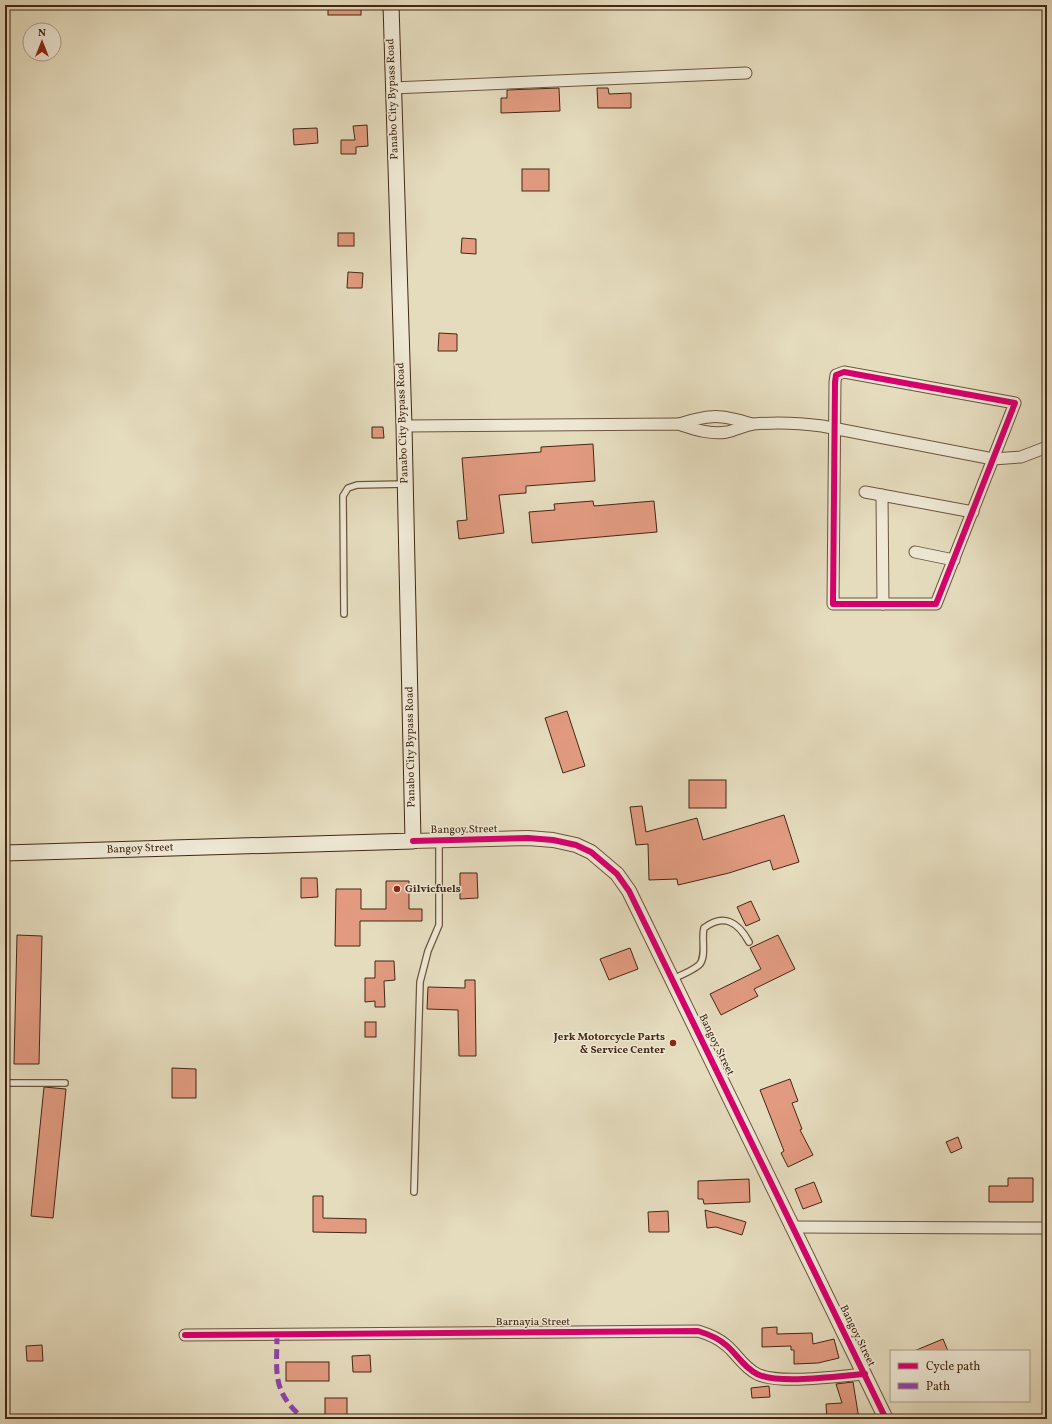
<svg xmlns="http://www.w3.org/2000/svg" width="1052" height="1424" font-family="Vollkorn,serif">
	<rect width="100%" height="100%" fill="#e5dcbe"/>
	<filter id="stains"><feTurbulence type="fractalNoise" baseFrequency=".005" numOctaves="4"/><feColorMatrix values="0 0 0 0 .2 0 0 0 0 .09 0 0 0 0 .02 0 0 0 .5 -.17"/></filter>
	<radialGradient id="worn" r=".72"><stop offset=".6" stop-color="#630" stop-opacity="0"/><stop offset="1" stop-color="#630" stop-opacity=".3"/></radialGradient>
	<!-- building -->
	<g fill="#e29b81" stroke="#432712">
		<rect x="328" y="5" width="33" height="10"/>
		<path d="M559,88l1,23 -59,2v-15h6v-8z"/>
		<path d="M597,88h11l1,6 22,-1v15h-33z"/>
		<path d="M367,125l1,21 -12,1v7h-15v-14h14l-2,-14z"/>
		<path d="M317,128l1,15 -24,2 -1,-16z"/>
		<rect x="522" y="169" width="27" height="22"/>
		<rect x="338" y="233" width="16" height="13"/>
		<path d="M462,238l14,1v15l-15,-1z"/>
		<path d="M348,272l15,1 -1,15h-15z"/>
		<path d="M439,333l18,1v17h-19z"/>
		<path d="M372,427h11l1,11h-12z"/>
		<path d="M593,444l2,37 -69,5v7l-27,2 5,38 -45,6 -2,-18 10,-1 -5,-62 79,-6v-5z"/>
		<path d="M593,501l1,5 60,-5 3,31 -125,11 -3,-31 26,-2 -1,-6z"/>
		<path d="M567,711l18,55 -22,7 -18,-55z"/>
		<rect x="689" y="780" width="37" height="28"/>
		<path d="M642,806l4,26 51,-14 6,22 81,-25 15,47 -26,8 -3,-10 -41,13 -51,12 -1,-6 -28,1 -1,-36 -12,1 -6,-38z"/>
		<path d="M460,873h17l1,25 -18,1z"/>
		<path d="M301,878h16l1,19 -17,1z"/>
		<path d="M386,881h23v28h13v12h-62v25h-25l1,-57h25v20h25z"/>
		<path d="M751,901l9,19 -14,6 -9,-19z"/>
		<path d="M17,935l25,1 -3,128h-25z"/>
		<path d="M778,935l17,34 -41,20 4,7 -37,19 -11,-21 51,-25 -11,-21z"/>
		<path d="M630,948l8,21 -29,11 -9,-21z"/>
		<path d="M375,961h19l1,19 -11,1 1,26h-10v-6l-10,1v-24h10z"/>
		<path d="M465,980h10l1,76h-17l-1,-46 -31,-1 1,-22 37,1z"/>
		<rect x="365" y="1022" width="11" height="15"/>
		<path d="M172,1068l24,1v29h-24z"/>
		<path d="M790,1079l8,22 -6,2 10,26 -2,1 13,25 -25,12 -7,-14 3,-2 -24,-61z"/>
		<path d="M44,1087l22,2 -13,129 -22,-2z"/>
		<path d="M958,1137l4,11 -11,5 -5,-11z"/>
		<path d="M1008,1178h25v24h-44v-16h19z"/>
		<path d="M749,1179l1,23 -46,2 -1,-5h-5v-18z"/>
		<path d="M814,1182l8,20 -19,7 -8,-20z"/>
		<path d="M313,1196h10v22l43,1v14l-53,-1z"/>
		<path d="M705,1210l41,12 -4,13 -26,-8 -9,1z"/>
		<path d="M668,1211l1,21h-20l-1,-20z"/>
		<path d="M777,1327v7l35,-1 1,11 21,-5 5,19 -21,5 -24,1v-14h-3v-4l-29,1v-19z"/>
		<path d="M943,1339l5,12h-34z"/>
		<path d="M42,1345l1,16h-16l-1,-15z"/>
		<path d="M370,1355l1,17h-18l-1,-16z"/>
		<rect x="286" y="1362" width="43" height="19"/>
		<path d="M853,1382l6,37h-32l-1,-15 16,-1 -6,-19z"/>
		<path d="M769,1386l1,11 -18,1 -1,-10z"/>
		<rect x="325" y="1398" width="22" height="19"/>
	</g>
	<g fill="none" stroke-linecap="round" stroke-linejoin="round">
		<defs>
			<g id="service">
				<path d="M344,614l-1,-118 5,-8 9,-3 48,-1"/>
				<path d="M673,979c8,-4 19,-8 26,-14 8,-8 2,-27 5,-37 20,-15 34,-6 45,14"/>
				<path d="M5,1083h60"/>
				<path d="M414,1192l6,-210 8,-31 11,-26v-84"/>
			</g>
			<g id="minor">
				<path d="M393,88l353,-15"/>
				<path d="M844,372l171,31 -79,201h-103l2,-222 1,-7z"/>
				<path d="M679,424c33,-10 40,-10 73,0"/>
				<path d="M404,426l274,-2c16,5 32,11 49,8 9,-2 18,-7 27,-8 22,-2 46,-1 68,2l171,33 28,-2 26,-10"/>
				<path d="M865,492l108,20"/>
				<path d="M882,495l1,109"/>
				<path d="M915,552l39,8"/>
				<path d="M793,1227l254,1"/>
				<path d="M185,1335l513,-4c10,3 20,7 28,14 11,9 17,22 31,29 22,11 82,2 108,0"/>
			</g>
			<path id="tertiary" d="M413,841l115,-3 25,2 23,5 15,7 26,22 12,17 21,43 236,485"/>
			<path id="secondary" d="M5,853l408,-12 -9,-415 -13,-421"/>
		</defs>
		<!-- service casing -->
		<use href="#service" stroke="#6c543d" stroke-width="8"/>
		<!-- minor casing -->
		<use href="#minor" stroke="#6c543d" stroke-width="13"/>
		<!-- tertiary casing -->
		<use href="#tertiary" stroke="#6c543d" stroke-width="16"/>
		<!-- secondary casing -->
		<use href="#secondary" stroke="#432712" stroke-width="17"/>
		<!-- service -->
		<use href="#service" stroke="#eee8d5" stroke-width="5.5"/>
		<!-- minor -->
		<use href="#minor" stroke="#eee8d5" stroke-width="11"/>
		<!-- tertiary -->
		<use href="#tertiary" stroke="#eee8d5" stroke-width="14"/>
		<!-- secondary -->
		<use href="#secondary" stroke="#eee8d5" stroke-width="15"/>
		<!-- quiet -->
		<path stroke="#8e44ad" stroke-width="5" stroke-dasharray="10 5" stroke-linecap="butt" d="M277,1334c0,39 -6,57 27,85"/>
		<defs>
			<g id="cycleway">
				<path d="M844,372l171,31 -79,201h-103l2,-222 1,-7z"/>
				<path d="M413,841l115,-3 25,2 23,5 15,7 26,22 12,17 21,43 236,485"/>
				<path d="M185,1335l513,-4c10,3 20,7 28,14 11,9 17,22 31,29 22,11 82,2 108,0"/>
			</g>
		</defs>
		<!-- cycleway casing -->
		<use href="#cycleway" stroke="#eee8d5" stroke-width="8"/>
		<!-- cycleway -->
		<use href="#cycleway" stroke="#d6006c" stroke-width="6"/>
	</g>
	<!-- markers -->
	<g fill="#8f2418" stroke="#eee8d5" stroke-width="1.5">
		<circle cx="397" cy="889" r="4"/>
		<circle cx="673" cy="1043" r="4"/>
	</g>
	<g text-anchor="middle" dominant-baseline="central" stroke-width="3" stroke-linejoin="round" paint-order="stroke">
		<!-- street labels -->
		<g font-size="11" fill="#432712" stroke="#eee8d5">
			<text transform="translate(393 99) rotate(-92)">Panabo City Bypass Road</text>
			<text transform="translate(403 423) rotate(-92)">Panabo City Bypass Road</text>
			<text transform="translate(411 747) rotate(-91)">Panabo City Bypass Road</text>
			<text transform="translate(464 830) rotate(-1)">Bangoy Street</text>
			<text transform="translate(140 849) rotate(-2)">Bangoy Street</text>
			<text transform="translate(716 1045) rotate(64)">Bangoy Street</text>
			<text x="533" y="1322">Barnayia Street</text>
			<text transform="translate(857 1336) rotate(64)">Bangoy Street</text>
		</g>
		<!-- poi labels -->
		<g font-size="11" font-weight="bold" fill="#432712" stroke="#eee8d5" text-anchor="start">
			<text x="405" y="889">Gilvicfuels</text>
			<text x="665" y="1037" text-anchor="end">Jerk Motorcycle Parts<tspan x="665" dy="13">&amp; Service Center</tspan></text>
		</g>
	</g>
	<!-- margin -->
	<rect width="1052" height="1424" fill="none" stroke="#e5dcbe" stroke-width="20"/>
	<rect x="6" y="6" width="1040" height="1412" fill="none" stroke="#432712" stroke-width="2"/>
	<rect x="10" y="10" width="1032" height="1404" fill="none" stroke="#432712"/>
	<!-- legend -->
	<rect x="890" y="1350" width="140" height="52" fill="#eee8d5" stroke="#aa9b87"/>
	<rect x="898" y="1363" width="20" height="6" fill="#d6006c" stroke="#aa9b87"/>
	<text x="926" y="1370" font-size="12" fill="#432712">Cycle path</text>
	<rect x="898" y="1383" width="20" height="6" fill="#8e44ad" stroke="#aa9b87"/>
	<text x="926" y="1390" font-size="12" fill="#432712">Path</text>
	<!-- north arrow -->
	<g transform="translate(42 42)"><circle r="19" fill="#eee8d5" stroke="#aa9b87"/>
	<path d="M0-3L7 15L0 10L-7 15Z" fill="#8f2418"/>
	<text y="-6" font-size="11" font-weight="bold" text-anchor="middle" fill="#432712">N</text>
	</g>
	<rect width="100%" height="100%" filter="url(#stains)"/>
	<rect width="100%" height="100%" fill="url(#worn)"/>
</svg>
